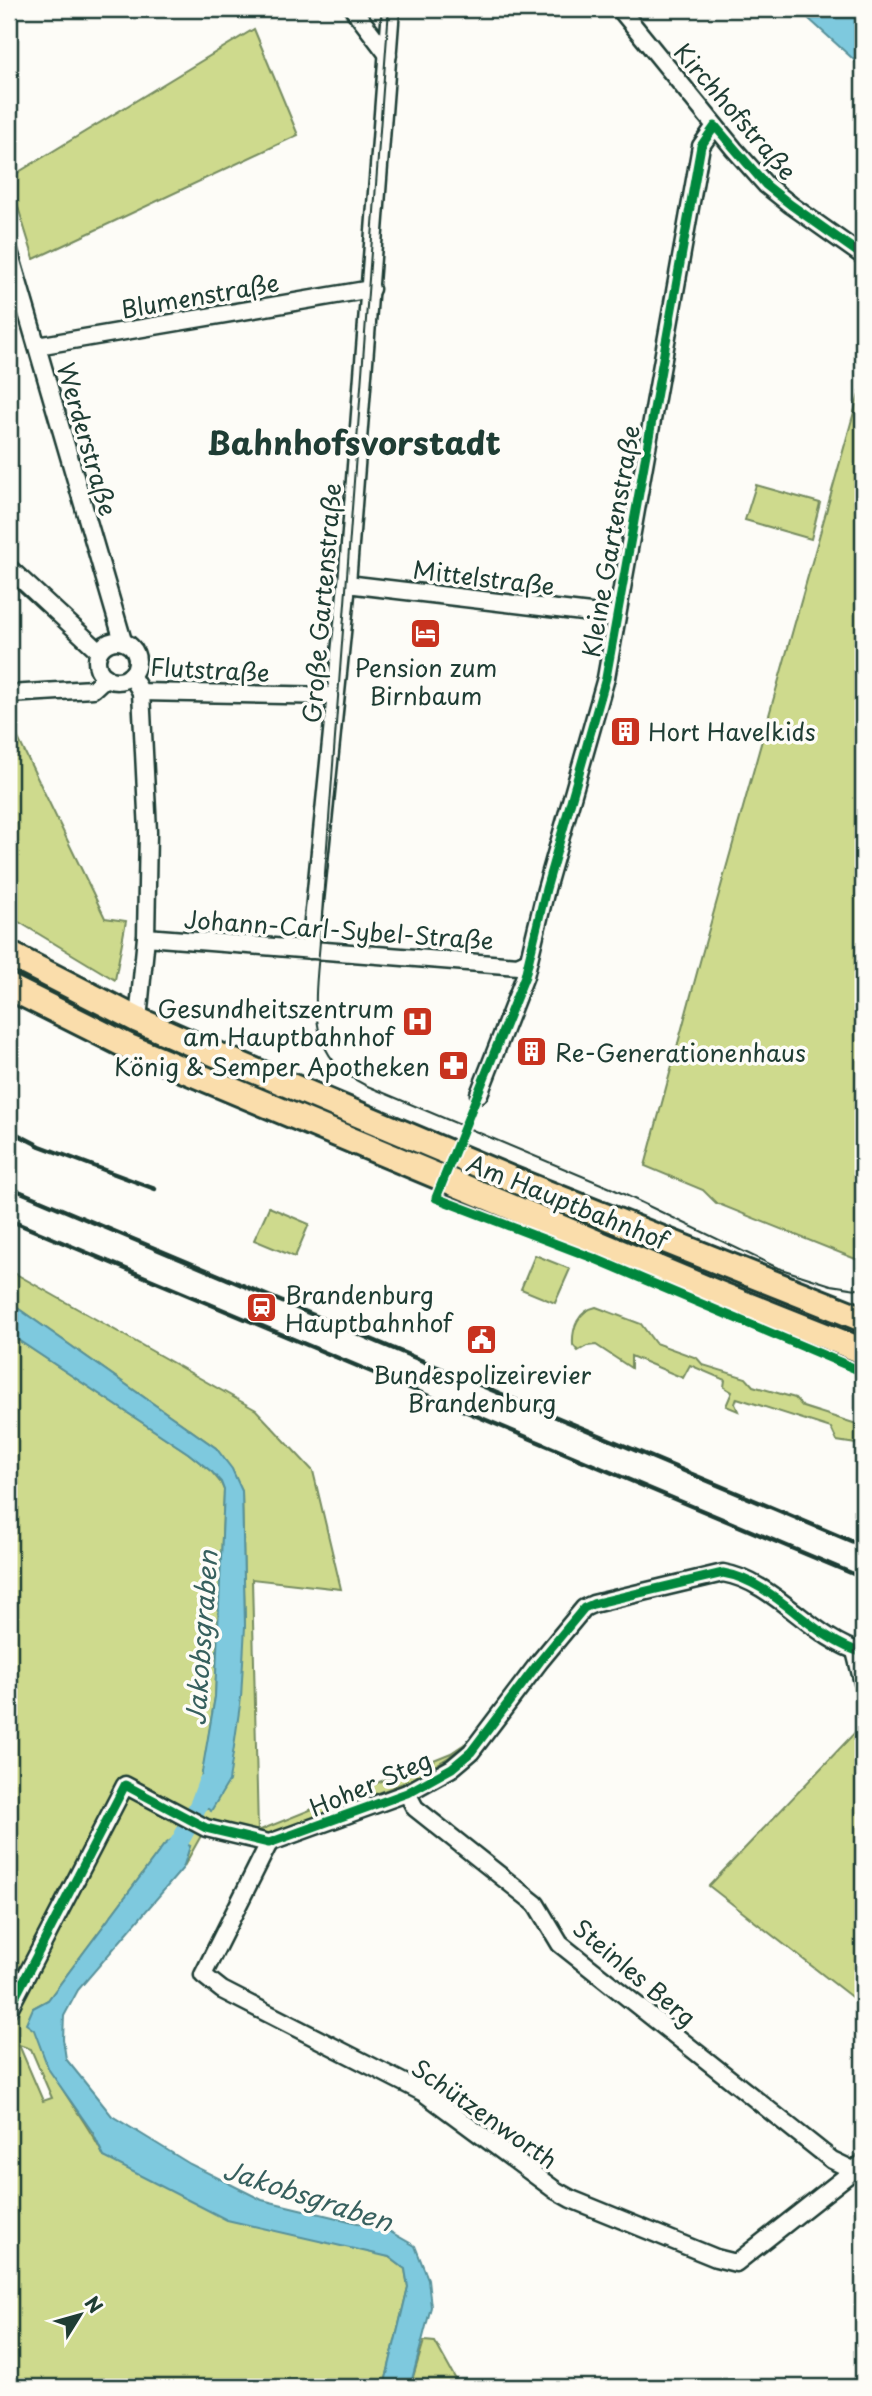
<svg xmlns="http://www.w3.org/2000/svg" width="872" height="2396" font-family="'Playpen Sans',sans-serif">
	<rect width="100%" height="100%" fill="#fdfcf7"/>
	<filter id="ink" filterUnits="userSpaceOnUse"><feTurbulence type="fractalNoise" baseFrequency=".0143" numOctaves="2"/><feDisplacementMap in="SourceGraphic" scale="14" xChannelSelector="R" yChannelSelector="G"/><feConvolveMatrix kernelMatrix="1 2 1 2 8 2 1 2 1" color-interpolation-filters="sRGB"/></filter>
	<g filter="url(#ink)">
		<!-- green -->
		<g fill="#ceda8d" stroke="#768c60" stroke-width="2" fill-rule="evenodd">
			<path d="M254,29l44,106 -264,124 -25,-81z"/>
			<path d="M863,380v882l-147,-59 -13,-13 -58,-24 57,-212z"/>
			<path d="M756,485l64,18 -9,36 -66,-19z"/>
			<path d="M9,734h7l89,184 21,3 -11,59 -106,-64z"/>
			<path d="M269,1207l40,17 -14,33 -41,-17z"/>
			<path d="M535,1255l35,14 -15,34 -34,-14z"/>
			<path d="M9,1270l247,140 57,61 28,118 -89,-10 6,252 193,-78 15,-10 -17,14 -36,22 -133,54 -32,1 -69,-24 -2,13 25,11 -19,34 7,-22 -26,-1 -116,155 -15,8c3,62 46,96 71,149l285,100 16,12 3,18 -24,100h-375v-1053l179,119 24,19 9,11 3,7 -9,207 -17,104 47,-175 -3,-135 -26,-43 -207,-146zM19,2045l12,4 21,49 -9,3z"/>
			<path d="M596,1307l45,17 14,19 42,15 6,7 43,13 7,8 42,12 8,9 60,19v19l-26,-4 -6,-13 -94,-30 -2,6 3,7 -12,-5 6,-14 -8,-5 1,-7 -35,-15 -7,13 -52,-22v12l-35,-23 -9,1 -9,5 -5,-6c-1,-17 5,-34 23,-38z"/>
			<path d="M863,1724v282l-154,-120z"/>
			<path d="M424,2341l11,1 25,45h-50z"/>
		</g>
		<!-- water -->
		<g fill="#7ec9de" stroke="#58919a" stroke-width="2">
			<path d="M798,9h65v59z"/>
			<path d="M9,1302l207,146 16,21 10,22 3,135 -4,72 -12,83 -18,30 -14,-10 18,-104 9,-207 -3,-8 -9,-10 -24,-19 -179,-119z"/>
			<path d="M175,1837l15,9 -7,22 -105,122 -14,26 -1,23 3,20 46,57 78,48 72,36 125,30 28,16 13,33 3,28 -21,80h-26l24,-100 -3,-18 -16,-12 -162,-37 -123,-63 -11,-24 -44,-63 -15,-40 -8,-6 7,-16 15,-8 116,-155z"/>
		</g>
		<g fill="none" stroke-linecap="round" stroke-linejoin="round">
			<!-- canal -->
			<path stroke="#7ec9de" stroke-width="18" d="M168,1860c17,-25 30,-50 39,-78"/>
			<defs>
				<g id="street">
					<path d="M353,9l35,46"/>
					<path d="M620,9l114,140 32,36 25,20 72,51"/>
					<path d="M9,251l114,390"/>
					<path d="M37,346l334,-57"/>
					<path d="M9,568l90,83"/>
					<path d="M347,584l269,32"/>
					<circle cx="117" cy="661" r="20"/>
					<path d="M131,675l10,17 194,4"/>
					<path d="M9,694l84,-5 13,-12"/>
					<path d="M146,937l372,29 10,-5"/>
					<path d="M310,950l37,-366 44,-575"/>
					<path d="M138,1020l8,-83 2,-105 -7,-140"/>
					<path d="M479,1094l46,-118 21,-87 60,-211 95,-532 14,-20"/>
					<path d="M855,1651l8,32"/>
					<path d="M407,1793l8,15 121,96 24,40 272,216 21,10"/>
					<path d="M269,1843l-66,132 19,15 202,103 131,97 16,9 145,59 20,5 127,-100"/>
					<path d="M9,2009l116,-224 81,43 63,15 138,-50 45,-25 19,-16 69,-91 44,-53 9,-4 130,-31c53,9 87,65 140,80"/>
				</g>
				<g id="primary">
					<path d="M9,954l129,66 89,39 282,119 354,141"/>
					<path d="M9,987l120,60 588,246 146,58"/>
				</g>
			</defs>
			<!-- street casing -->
			<use href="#street" stroke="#1f3d34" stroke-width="21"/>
			<!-- primary casing -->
			<use href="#primary" stroke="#1f3d34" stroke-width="30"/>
			<!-- street -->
			<use href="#street" stroke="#fdfcf7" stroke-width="16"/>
			<!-- primary -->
			<use href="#primary" stroke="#faddab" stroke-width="24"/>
			<!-- tram -->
			<path stroke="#1f3d34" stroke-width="2" d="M389,9l-68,918c-3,62 -23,126 44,158l248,104 165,79 53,17 32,5"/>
			<!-- rail -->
			<g stroke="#1f3d34" stroke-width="4.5">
				<path d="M9,1130l31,16 115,43"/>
				<path d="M9,1187l854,359"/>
				<path d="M9,1220l854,358"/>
			</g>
			<defs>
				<g id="cycleway">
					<path d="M863,256l-72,-51 -25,-20 -51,-59 -14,20 -95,532 -60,211 -21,87 -89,222 157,60 270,114"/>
					<path d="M9,2009l116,-224 81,43 63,15 138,-50 45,-25 19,-16 69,-91 44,-53 9,-4 130,-31c53,9 87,65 140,80"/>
				</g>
			</defs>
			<!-- cycleway casing -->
			<use href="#cycleway" stroke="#fdfcf7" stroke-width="13"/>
			<!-- cycleway -->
			<use href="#cycleway" stroke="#00873e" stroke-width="9"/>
		</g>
	</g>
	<!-- icons -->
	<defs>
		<symbol id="hotel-square" viewBox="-11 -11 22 22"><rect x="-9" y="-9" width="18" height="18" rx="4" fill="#c8321e" stroke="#fdfcf7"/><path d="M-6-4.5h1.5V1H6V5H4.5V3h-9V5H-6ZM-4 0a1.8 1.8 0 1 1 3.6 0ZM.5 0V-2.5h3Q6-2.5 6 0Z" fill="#fff"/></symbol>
		<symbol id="building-square" viewBox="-11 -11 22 22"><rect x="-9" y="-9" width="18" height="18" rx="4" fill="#c8321e" stroke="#fdfcf7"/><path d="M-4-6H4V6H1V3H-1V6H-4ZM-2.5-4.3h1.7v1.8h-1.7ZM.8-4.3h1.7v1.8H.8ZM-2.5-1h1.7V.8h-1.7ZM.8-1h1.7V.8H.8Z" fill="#fff"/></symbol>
		<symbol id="hospital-square" viewBox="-11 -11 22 22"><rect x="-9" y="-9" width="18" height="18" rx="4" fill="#c8321e" stroke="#fdfcf7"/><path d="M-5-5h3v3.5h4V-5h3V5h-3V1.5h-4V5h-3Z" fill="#fff"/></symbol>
		<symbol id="pharmacy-square" viewBox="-11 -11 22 22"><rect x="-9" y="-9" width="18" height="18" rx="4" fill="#c8321e" stroke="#fdfcf7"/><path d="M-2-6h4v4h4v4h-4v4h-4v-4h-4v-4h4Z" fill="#fff"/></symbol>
		<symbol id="station-square" viewBox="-11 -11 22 22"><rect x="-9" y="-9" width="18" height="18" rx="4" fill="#c8321e" stroke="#fdfcf7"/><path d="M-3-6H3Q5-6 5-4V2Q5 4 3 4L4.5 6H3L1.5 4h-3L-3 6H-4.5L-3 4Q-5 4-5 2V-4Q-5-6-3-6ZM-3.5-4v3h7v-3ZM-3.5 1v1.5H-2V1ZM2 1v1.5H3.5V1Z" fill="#fff"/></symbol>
		<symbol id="civic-square" viewBox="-11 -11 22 22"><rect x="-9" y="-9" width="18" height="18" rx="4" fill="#c8321e" stroke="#fdfcf7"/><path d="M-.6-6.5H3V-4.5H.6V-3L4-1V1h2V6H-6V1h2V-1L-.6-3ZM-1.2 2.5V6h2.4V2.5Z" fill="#fff"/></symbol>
	</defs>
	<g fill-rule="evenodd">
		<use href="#hotel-square" x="408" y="616" width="35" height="35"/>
		<use href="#building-square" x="608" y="714" width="35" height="35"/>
		<use href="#hospital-square" x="400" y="1004" width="35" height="35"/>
		<use href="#building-square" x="514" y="1034" width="35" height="35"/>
		<use href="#pharmacy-square" x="436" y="1048" width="35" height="35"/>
		<use href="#station-square" x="244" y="1290" width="35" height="35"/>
		<use href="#civic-square" x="464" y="1322" width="35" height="35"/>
	</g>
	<g text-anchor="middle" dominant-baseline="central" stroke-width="7" stroke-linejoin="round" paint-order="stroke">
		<!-- street labels -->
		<g font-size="24" fill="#1f3d34" stroke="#fdfcf7">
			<text transform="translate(736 111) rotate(49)">Kirchhofstraße</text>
			<text transform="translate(200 295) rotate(-10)">Blumenstraße</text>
			<text transform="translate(88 439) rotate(74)">Werderstraße</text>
			<text transform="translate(610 541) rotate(-80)">Kleine Gartenstraße</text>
			<text transform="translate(484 577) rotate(7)">Mittelstraße</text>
			<text transform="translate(321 603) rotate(-85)">Große Gartenstraße</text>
			<text transform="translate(210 669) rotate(3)">Flutstraße</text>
			<text transform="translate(339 929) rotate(4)">Johann-Carl-Sybel-Straße</text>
			<text transform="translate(568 1201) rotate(22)">Am Hauptbahnhof</text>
			<text transform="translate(370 1783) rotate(-23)">Hoher Steg</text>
			<text transform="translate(635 1972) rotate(40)">Steinles Berg</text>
			<text transform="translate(485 2113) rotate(35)">Schützenworth</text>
		</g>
		<!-- poi labels -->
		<g font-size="24" fill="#1f3d34" stroke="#fdfcf7" text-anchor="start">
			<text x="426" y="667" text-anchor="middle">Pension zum<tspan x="426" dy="28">Birnbaum</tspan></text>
			<text x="648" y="731">Hort Havelkids</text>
			<text x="394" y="1008" text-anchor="end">Gesundheitszentrum<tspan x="394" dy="28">am Hauptbahnhof</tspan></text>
			<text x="555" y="1052">Re-Generationenhaus</text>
			<text x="430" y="1066" text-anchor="end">König &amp; Semper Apotheken</text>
			<text x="285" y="1294">Brandenburg<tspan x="285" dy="28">Hauptbahnhof</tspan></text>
			<text x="482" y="1374" text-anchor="middle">Bundespolizeirevier<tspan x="482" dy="28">Brandenburg</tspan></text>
		</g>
		<!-- water labels -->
		<g font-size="26" font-style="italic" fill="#37605e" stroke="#fdfcf7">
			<text transform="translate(201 1638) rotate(-86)">Jakobsgraben</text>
			<text transform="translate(308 2195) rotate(18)">Jakobsgraben</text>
		</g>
		<!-- district labels -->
		<g font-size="32" font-weight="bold" fill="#1f3d34" stroke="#fdfcf7">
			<text x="354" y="442">Bahnhofsvorstadt</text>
		</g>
	</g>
	<!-- margin -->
	<rect width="872" height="2396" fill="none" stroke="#fdfcf7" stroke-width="35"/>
	<rect x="18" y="18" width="837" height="2361" fill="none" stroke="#1f3d34" stroke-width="2.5" filter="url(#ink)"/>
	<!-- north arrow -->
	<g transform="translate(80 2315) rotate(53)" stroke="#fdfcf7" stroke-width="5" paint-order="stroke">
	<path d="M0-5L12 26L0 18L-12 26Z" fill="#1f3d34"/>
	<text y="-10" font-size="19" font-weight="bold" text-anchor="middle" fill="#1f3d34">N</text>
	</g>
</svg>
